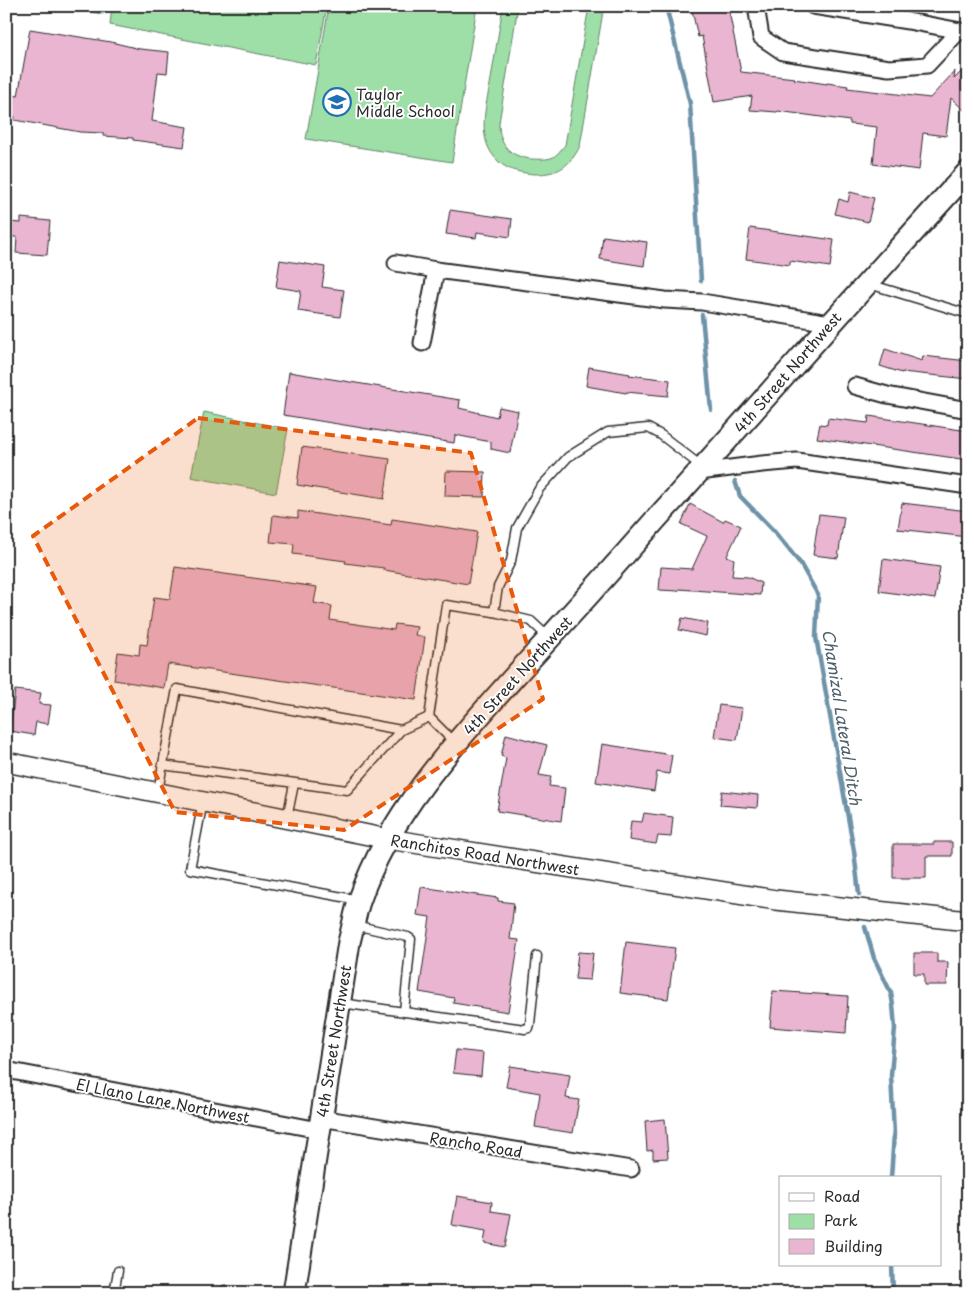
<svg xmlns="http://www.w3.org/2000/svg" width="974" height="1299" font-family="'Playpen Sans',sans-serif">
	<rect width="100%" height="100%" fill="#fff"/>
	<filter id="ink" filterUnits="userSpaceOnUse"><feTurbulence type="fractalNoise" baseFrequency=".02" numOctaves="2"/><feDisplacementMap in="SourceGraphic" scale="10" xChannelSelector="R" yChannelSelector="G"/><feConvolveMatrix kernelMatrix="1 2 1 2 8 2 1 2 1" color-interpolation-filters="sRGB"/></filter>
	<g filter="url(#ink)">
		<!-- green -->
		<g fill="#9edea7" stroke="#648469">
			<path d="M53,6h51l-1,8z"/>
			<path d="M112,6h215l-11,59 -206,-40z"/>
			<path d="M329,6h148l-25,156 -146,-23z"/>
			<path d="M503,6h15l-19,117c0,22 10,33 32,36 6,0 14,1 20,-1 6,-2 10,-9 14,-13l24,-139h15l-24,140c-10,20 -21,28 -45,28 -13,-1 -26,-3 -36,-12 -24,-22 -13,-55 -8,-83 4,-25 8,-49 12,-73z"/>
			<path d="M204,412l84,17 -12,64 -85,-16z"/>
		</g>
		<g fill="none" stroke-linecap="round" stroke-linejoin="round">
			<!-- stream -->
			<g stroke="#6e92a8" stroke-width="4.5">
				<path d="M666,6l24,98 11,177"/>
				<path d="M702,315l9,95"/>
				<path d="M735,481l5,15 32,33 28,34 18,32 -2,42 38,214 5,43"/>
				<path d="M865,927l9,31 17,35 2,12 2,23 -4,47 3,59 -3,44"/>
				<path d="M892,1265l1,28"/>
			</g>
		</g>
		<!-- building -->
		<g fill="#e9b5d1" stroke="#2b2b2b">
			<path d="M691,6h37l13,66 54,6 -1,1 33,5v-1l21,3 -1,2 83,10 25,-27 -1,8 14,-14v49l-17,-16 -5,38 -23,-3 -4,37 -46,-6 4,-37 -27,-3v-3l-72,-10 -1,1 -27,-2 2,-14 -38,6 -12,-66 -4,1z"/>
			<path d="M30,29l81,13 29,7 29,3 -2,21 -9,-1 -6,49 35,6 -3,20 -51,-7v-2l-30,-2v-3l-23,-1 -43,-8 -23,-4 1,-3 -9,-2v-21l12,2z"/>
			<path d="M850,192l24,6 -6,24 -33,-8 4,-15 9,3z"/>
			<path d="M450,210l62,9 -2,18 -33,-5 -1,6 -30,-4z"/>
			<path d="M21,218l29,3 -3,34 -31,-2 1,-16h-11l1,-15 14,1z"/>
			<path d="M750,228l84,12 -4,27 -40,-6v4l-44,-6z"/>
			<path d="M603,236l44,6 -3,24 -44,-7z"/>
			<path d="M280,260l45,7 -3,20 22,3 -4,27 -42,-6 3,-20 -25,-4z"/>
			<path d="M885,349l37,12 1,-5 45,5v18l-66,-7v1l-22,-7z"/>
			<path d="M589,367l41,7 -1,1 41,5 -2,16 -42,-4v1l-40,-7z"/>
			<path d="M289,372l171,28 -1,8 38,9 2,-10 19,4 -8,42 -19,-4v-7l-36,-7 -1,8 -171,-28z"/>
			<path d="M869,416l99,15v29l-151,-22 3,-14 7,1 1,-7 40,5z"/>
			<path d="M302,447l88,12 -6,40 -87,-14z"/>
			<path d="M446,471l39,1 -1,25 -39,-1z"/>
			<path d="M902,503l66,8v26l-70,-8z"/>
			<path d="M690,504l33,18 2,-3 16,7 -14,30 7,3 -2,17 16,1 13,6 -1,12 -81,-6 -1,2 -19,-1 2,-23 31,2 15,-33 -26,-12z"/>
			<path d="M298,511l93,14 1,-6 85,13 -9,52 -84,-14v-2l-39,-5 1,-2 -53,-7 1,-10 -24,-2 3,-27 25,3z"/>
			<path d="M819,514l25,3 -6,41 -25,-3z"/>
			<path d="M883,559l57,8 -5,32 -56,-8z"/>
			<path d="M175,567l142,20 -3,16 18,3 -2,14 64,10 1,-6 22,3 -2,8 10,2 -9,63 -248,-36 -4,24 -50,-8 4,-28 21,3 1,-11 7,1 7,-48 16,2z"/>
			<path d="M682,618l26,5 -2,13 -27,-6z"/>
			<path d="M15,690l26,3 -2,11 12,1 -3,19 -12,-2 -2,13 -24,-4z"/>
			<path d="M719,705l23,3 -5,32 -23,-3z"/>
			<path d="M506,734l41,11 -8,30 12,2 -2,9 16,2 -4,33 -64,-10 9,-53 -5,-2z"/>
			<path d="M602,744l70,11 -3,19 -12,-2 -3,19 -58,-9z"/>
			<path d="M722,791l36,4 -1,13 -37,-3z"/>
			<path d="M644,813l29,4 -2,20 -13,-1 -2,8 -27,-4 2,-19 11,1z"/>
			<path d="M934,842h18v14h-26v22h-33v-34h41z"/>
			<path d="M421,887l77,11v3l16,2 -4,36 9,1 -11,72 -55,-9 1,-5 -35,-6 11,-75 -13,-2z"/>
			<path d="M626,942l49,6 -7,51 -48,-6z"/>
			<path d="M578,952l15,1 -3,27 -15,-1z"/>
			<path d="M914,953h23v9h11l-1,23h-23v-11h-10z"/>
			<path d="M773,991l75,5 -2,37 -76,-6z"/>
			<path d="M456,1050l27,3 -2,23 -28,-3z"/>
			<path d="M510,1066l60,9 -4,23 13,2 -6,33 -38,-6 5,-34 -34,-6z"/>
			<path d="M665,1119l3,39 -15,1v-9l-6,1 -2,-30z"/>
			<path d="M457,1196l35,6 -1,9 20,3 -6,33 -21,-4 2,-12 -34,-6z"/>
		</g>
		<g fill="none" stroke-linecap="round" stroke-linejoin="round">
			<defs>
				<g id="service">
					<path d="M869,284l99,30"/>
					<path d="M494,612l4,-25 13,-26 6,-33 22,-39 29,-32 40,-25 40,-4 13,7 40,31"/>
					<path d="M454,742l-25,-25 17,-112 48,7 37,9 17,16"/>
					<path d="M162,765l185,25 54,-60"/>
					<path d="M158,791l19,-102 224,41 28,-13"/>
					<path d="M203,801l-13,68 169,31"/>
					<path d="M287,818l7,-34"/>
					<path d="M354,925l54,12 3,2 -7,73"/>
					<path d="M341,1003l184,26 4,-1 1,-4 7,-68"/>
					<path d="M114,1293l4,-22"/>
					<path d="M224,1293l1,-3"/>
				</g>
				<g id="minor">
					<path d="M756,6l5,31 22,15 106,16 38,-3 32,-34"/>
					<path d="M813,6l95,15 58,11"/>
					<path d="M396,263l40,7"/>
					<path d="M422,343l14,-73 229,30 37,2 128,21"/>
					<path d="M855,386l32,9 81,15"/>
					<path d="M699,472l63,-8 35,-3 171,25"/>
					<path d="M6,1070l313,60"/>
					<path d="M321,1118l310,51"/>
				</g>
				<path id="tertiary" d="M6,762l382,77 388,61 192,21"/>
				<path id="secondary" d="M294,1293l55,-351c4,-14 6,-30 11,-43 30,-88 102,-164 163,-232 45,-49 90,-99 134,-149 104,-115 206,-231 311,-346"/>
			</defs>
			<!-- service casing -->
			<use href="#service" stroke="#2b2b2b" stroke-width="11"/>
			<!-- minor casing -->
			<use href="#minor" stroke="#2b2b2b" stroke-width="19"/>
			<!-- tertiary casing -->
			<use href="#tertiary" stroke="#2b2b2b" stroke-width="22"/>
			<!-- secondary casing -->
			<use href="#secondary" stroke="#2b2b2b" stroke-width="25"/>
			<!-- service -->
			<use href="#service" stroke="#fff" stroke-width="8"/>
			<!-- minor -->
			<use href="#minor" stroke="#fff" stroke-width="15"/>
			<!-- tertiary -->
			<use href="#tertiary" stroke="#fff" stroke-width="19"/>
			<!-- secondary -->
			<use href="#secondary" stroke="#fff" stroke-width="21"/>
		</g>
	</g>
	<!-- marked area -->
	<path fill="#e8590c" fill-opacity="0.2" stroke="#e8590c" stroke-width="4" stroke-dasharray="10 6" stroke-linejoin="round" d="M198,418l273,35 72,246 -199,131 -169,-18 -142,-276z"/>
	<!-- icons -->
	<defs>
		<symbol id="school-ring" viewBox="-11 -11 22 22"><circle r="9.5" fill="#fff" stroke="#1f6fb2" stroke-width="1.5"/><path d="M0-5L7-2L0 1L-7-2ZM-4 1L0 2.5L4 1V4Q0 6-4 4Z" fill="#1f6fb2"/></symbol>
	</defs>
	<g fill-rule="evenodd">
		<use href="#school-ring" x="321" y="86" width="32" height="32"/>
	</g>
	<g text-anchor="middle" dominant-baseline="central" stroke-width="4" stroke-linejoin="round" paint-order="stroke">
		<!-- poi labels -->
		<g font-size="15" fill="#2b2b2b" stroke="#fff" text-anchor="start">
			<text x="356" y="93">Taylor<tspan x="356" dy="17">Middle School</tspan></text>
		</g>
		<!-- street labels -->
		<g font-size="15" fill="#2b2b2b" stroke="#fff">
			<text transform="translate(787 372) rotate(-49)">4th Street Northwest</text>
			<text transform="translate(517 675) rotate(-48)">4th Street Northwest</text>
			<text transform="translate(485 854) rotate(9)">Ranchitos Road Northwest</text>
			<text transform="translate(333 1041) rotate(-81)">4th Street Northwest</text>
			<text transform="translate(163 1100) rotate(11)">El Llano Lane Northwest</text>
			<text transform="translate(476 1144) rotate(9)">Rancho Road</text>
		</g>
		<!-- water labels -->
		<g font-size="16" font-style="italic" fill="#4d5f6a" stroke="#fff">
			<text transform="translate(843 717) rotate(81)">Chamizal Lateral Ditch</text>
		</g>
	</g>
	<!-- margin -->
	<rect width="974" height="1299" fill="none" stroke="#fff" stroke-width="25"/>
	<rect x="12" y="12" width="949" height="1274" fill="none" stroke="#2b2b2b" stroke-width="2" filter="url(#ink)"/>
	<!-- legend -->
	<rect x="779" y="1176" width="162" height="90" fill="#ffffff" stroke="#aaaaaa"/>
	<rect x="789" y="1193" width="25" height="8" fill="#ffffff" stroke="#aaaaaa"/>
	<text x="824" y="1202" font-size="15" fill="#2b2b2b">Road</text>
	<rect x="789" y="1214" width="25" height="15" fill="#9edea7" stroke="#aaaaaa"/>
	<text x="824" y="1226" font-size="15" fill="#2b2b2b">Park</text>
	<rect x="789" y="1239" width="25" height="15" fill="#e9b5d1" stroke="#aaaaaa"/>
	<text x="824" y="1252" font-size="15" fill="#2b2b2b">Building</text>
</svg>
